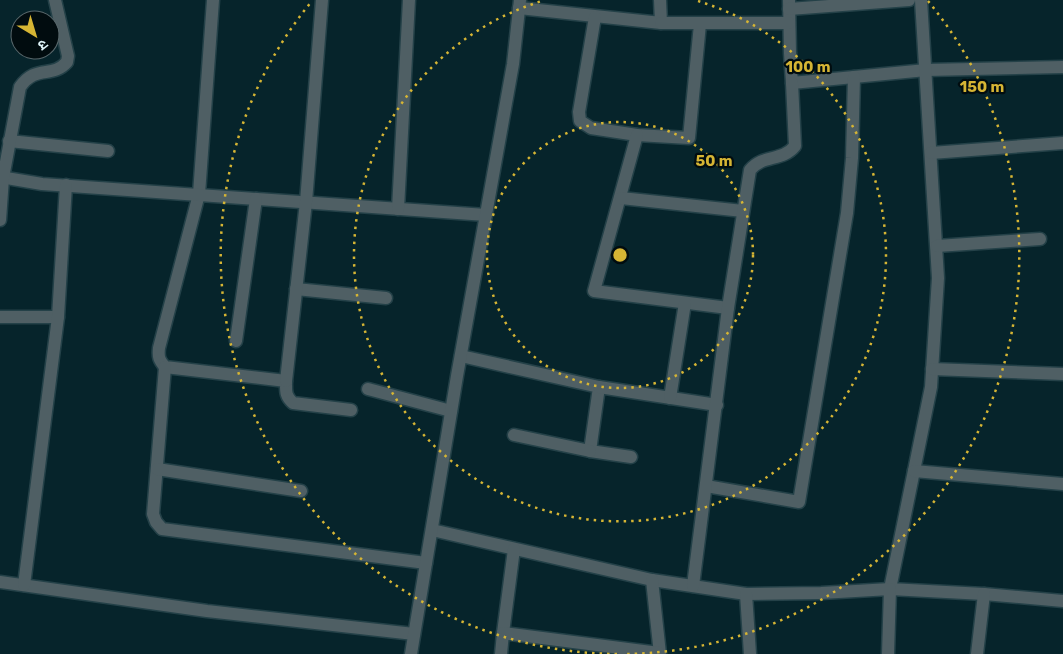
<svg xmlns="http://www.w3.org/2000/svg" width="1063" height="654" font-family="Rubik,'Noto Sans Devanagari',sans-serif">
	<rect width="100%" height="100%" fill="#06242b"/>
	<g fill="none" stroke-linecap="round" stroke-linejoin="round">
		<defs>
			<g id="minor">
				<path d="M213,0l-14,194 -40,154c-1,9 0,12 6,19l121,14c0,10 -1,15 7,22l58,7"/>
				<path d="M789,0l1,53 2,30 134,-13 137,-3"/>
				<path d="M921,0l17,278 -7,109 -41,202 94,5 79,7"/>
				<path d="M519,8l142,15 -1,-23"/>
				<path d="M789,9l120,-9"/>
				<path d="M595,17l-16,95 1,9 11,7 46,7 52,3 11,-114"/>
				<path d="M661,23h128"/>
				<path d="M637,135l-43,156 134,17"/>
				<path d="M9,141l99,10"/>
				<path d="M931,153l132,-10"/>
				<path d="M0,177l42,7 444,31"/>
				<path d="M621,198l122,13"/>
				<path d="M398,209l11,-209"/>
				<path d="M0,220l3,-42 17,-91c16,-23 32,-8 47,-25l1,-6 -13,-56"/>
				<path d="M937,246l103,-7"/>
				<path d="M296,289l90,9"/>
				<path d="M0,317h58"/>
				<path d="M236,341l20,-142"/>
				<path d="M461,356l138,31 -9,64 41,6"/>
				<path d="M165,367l-12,147 3,8 6,7 264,34"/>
				<path d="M932,369l131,5"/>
				<path d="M286,381l20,-179 16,-202"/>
				<path d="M599,387l118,18"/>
				<path d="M368,389l83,22"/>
				<path d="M670,398l15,-95"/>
				<path d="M514,435l76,16"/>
				<path d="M157,469l144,22"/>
				<path d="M914,471l149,13"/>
				<path d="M706,486l93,16 48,-289 5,-55 2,-81"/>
				<path d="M432,530l220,50 94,14 75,-1 69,-4 -2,65"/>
				<path d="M652,580l8,74"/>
				<path d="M0,582l207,29 207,23"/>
				<path d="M24,585l34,-268 8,-132"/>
				<path d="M693,586l35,-278 22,-138c13,-16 32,-8 45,-24l-3,-63"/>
				<path d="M746,594l4,60"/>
				<path d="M503,633l11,-84"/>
				<path d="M411,654l46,-278 56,-312 7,-64"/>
				<path d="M501,654l2,-21 156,20"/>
				<path d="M977,654l7,-60"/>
			</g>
		</defs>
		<!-- minor casing -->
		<use href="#minor" stroke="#244148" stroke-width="15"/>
		<!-- minor -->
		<use href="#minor" stroke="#4f5f64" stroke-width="12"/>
	</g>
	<!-- distance rings -->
	<g fill="none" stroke="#d6b534" stroke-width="2.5" stroke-dasharray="2.5 5">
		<circle cx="620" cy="255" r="133"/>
		<path d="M698 1A266 266 0 1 1 542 1"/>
		<path d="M617 654A399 399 0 0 1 312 1M928 1A399 399 0 0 1 623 654"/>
	</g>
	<circle cx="620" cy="255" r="8" fill="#d6b534" stroke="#010c0f" stroke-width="2.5"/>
	<g font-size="15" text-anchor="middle" font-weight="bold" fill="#d6b534" stroke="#010c0f" stroke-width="4.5" stroke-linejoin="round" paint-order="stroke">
		<text x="808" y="72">100 m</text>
		<text x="982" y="92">150 m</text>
		<text x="714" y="166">50 m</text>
	</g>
	<!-- north arrow -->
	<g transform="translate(35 35) rotate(142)"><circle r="24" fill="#010c0f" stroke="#59686c"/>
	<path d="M0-4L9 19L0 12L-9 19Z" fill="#d6b534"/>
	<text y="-8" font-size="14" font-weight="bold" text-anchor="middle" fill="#def3f8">उ</text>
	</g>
</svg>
